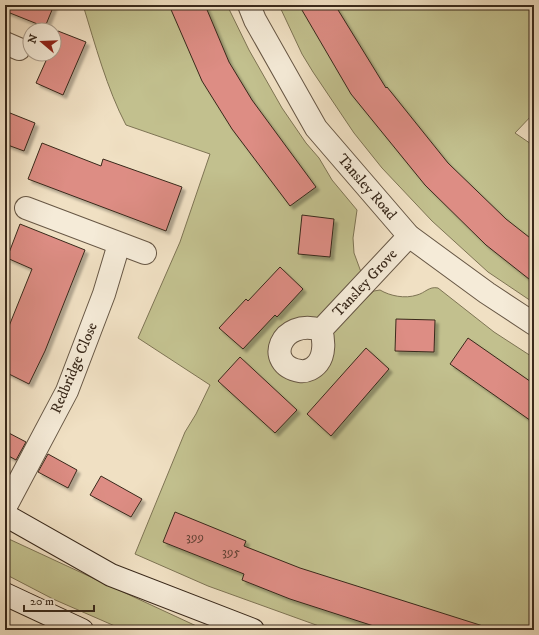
<svg xmlns="http://www.w3.org/2000/svg" width="539" height="635" font-family="'IM FELL DW Pica',serif">
	<defs>
		<filter id="shadow"><feDropShadow dx="3.5" dy="3.5" stdDeviation="1" flood-color="#0004"/></filter>
	</defs>
	<rect width="100%" height="100%" fill="#f0e0c3"/>
	<filter id="stains"><feTurbulence type="fractalNoise" baseFrequency=".005" numOctaves="4"/><feColorMatrix values="0 0 0 0 .2 0 0 0 0 .09 0 0 0 0 .02 0 0 0 .5 -.17"/></filter>
	<radialGradient id="worn" r=".72"><stop offset=".6" stop-color="#630" stop-opacity="0"/><stop offset="1" stop-color="#630" stop-opacity=".3"/></radialGradient>
	<!-- green -->
	<g fill="#c2c08e" stroke="#7e7454">
		<path d="M83,5h144l22,45 33,58 24,35 13,15 13,22 25,30 -4,28 1,15 7,19 -48,50 -32,4 -7,26 21,26 33,-42 46,-45 6,-1c10,6 25,9 37,5 8,-2 12,-9 21,-7l56,44 40,26v272h-204l-122,-44 -73,-32 50,-122 11,-18 14,-29 -72,-47 42,-96 30,-88 -84,-29c-19,-36 -31,-81 -43,-120z"/>
		<path d="M279,5h255v108l-19,20 19,13v157l-46,-31 -56,-51 -50,-53 -28,-35 -41,-61 -11,-18z"/>
		<path d="M5,537l6,3 194,90h-81l-71,-31 -48,-25z"/>
	</g>
	<!-- building -->
	<g fill="#dd8d84" stroke="#39291b" filter="url(#shadow)">
		<path d="M5,5h49l-9,22 -40,-16z"/>
		<path d="M169,5h36l24,57 23,38 64,87 -26,19 -58,-77 -30,-48z"/>
		<path d="M299,5h36l51,83 1,-1 61,76 58,56 28,22v42l-48,-38 -61,-60 -74,-91z"/>
		<path d="M58,31l28,11 -23,53 -27,-12 13,-29h5v-12z"/>
		<path d="M5,111l30,12 -11,28 -19,-7z"/>
		<path d="M42,143l59,23 2,-7 79,28 -16,44 -138,-52z"/>
		<path d="M302,215l32,4 -4,38 -32,-3z"/>
		<path d="M20,224l65,26 -40,101 -16,33 -24,-12v-36l27,-67 -25,-11z"/>
		<path d="M280,267l23,22 -26,28 -2,-2 -32,34 -24,-21 27,-29 2,2z"/>
		<path d="M396,319l39,1 -1,32 -39,-1z"/>
		<path d="M468,338l66,46v39l-84,-59z"/>
		<path d="M366,348l23,21 -58,67 -24,-22z"/>
		<path d="M240,357l57,53 -22,23 -57,-52z"/>
		<path d="M5,431l21,11 -10,18 -11,-6z"/>
		<path d="M48,454l29,16 -9,18 -30,-16z"/>
		<path d="M101,476l41,23 -11,18 -41,-22z"/>
		<path d="M175,512l71,29 -2,5 56,22 183,58 -1,4h-96l-96,-31 -48,-19 2,-6 -81,-32z"/>
	</g>
	<g fill="none" stroke-linecap="round" stroke-linejoin="round">
		<defs>
			<g id="minor">
				<path d="M249,5l6,15 61,108 93,108 78,57 47,31"/>
				<path d="M5,43l14,6"/>
				<path d="M26,208l119,45"/>
				<path d="M321,330c3,9 4,24 -3,33 -4,5 -11,9 -18,8 -37,-6 -20,-54 21,-41l88,-94"/>
				<path d="M5,508l62,-117 37,-97 15,-50"/>
			</g>
			<g id="secondary">
				<path d="M5,515l106,60 142,55"/>
				<path d="M5,594l77,36"/>
			</g>
		</defs>
		<!-- minor casing -->
		<use href="#minor" stroke="#675745" stroke-width="24"/>
		<!-- secondary casing -->
		<use href="#secondary" stroke="#39291b" stroke-width="24"/>
		<!-- minor -->
		<use href="#minor" stroke="#f5ebd8" stroke-width="22"/>
		<!-- secondary -->
		<use href="#secondary" stroke="#f5ebd8" stroke-width="22"/>
	</g>
	<g text-anchor="middle" dominant-baseline="central" stroke-width="3" stroke-linejoin="round" paint-order="stroke">
		<!-- number labels -->
		<g font-size="13" fill="#624235">
			<text x="195" y="537">399</text>
			<text x="231" y="552">395</text>
		</g>
		<!-- street labels -->
		<g font-size="15" fill="#39291b" stroke="#f5ebd8">
			<text transform="translate(367 187) rotate(49)">Tansley Road</text>
			<text transform="translate(365 283) rotate(-47)">Tansley Grove</text>
			<text transform="translate(74 368) rotate(-67)">Redbridge Close</text>
		</g>
	</g>
	<!-- margin -->
	<rect width="539" height="635" fill="none" stroke="#f0e0c3" stroke-width="20"/>
	<rect x="6" y="6" width="527" height="623" fill="none" stroke="#39291b" stroke-width="2"/>
	<rect x="10" y="10" width="519" height="615" fill="none" stroke="#39291b"/>
	<!-- north arrow -->
	<g transform="translate(42 42) rotate(289)"><circle r="19" fill="#f5ebd8" stroke="#aa9d8c"/>
	<path d="M0-3L7 15L0 10L-7 15Z" fill="#8f2418"/>
	<text y="-6" font-size="11" font-weight="bold" text-anchor="middle" fill="#39291b">N</text>
	</g>
	<!-- scale -->
	<path d="M24 605v6h70v-6" fill="none" stroke="#39291b" stroke-width="2"/>
	<text x="30" y="605" font-size="12" fill="#39291b" stroke="#f5ebd8" stroke-width="3" paint-order="stroke">20 m</text>
	<rect width="100%" height="100%" filter="url(#stains)"/>
	<rect width="100%" height="100%" fill="url(#worn)"/>
</svg>
